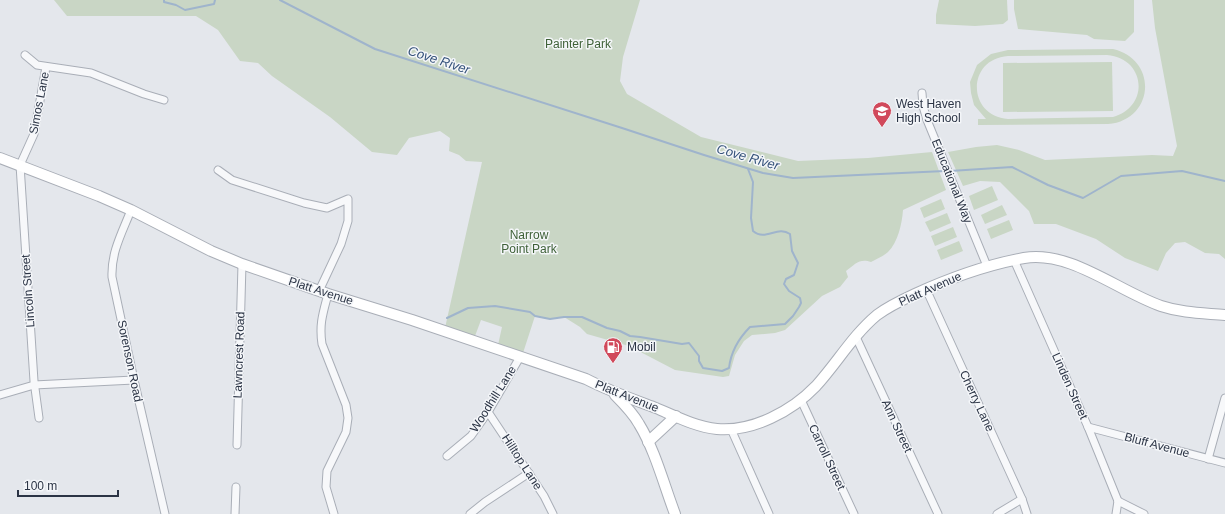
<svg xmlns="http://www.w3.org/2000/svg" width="1225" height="514" font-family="Arial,sans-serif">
	<rect width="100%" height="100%" fill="#e4e7ec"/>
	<!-- green -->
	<g fill="#c9d6c5" fill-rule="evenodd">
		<path d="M54,0h586l-17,57 -3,24 7,13 74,43 97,24 70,-3 64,-6 14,38 -43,20c-1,14 -5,32 -15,42 -4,4 -12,7 -17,10 -11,-4 -16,2 -25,9l2,6 -8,10 -18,9 -37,34 -10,3 -23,2 -8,6 -9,14 -6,21 -6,1 -48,-7 -46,-24 -42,-12 -7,-7 -16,-10 -14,2 -15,-3 -12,37 -25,-8 4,-18 -21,-7 -6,16 -30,-8 37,-166 -16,-1 -7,-6 -10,-4 1,-13 -10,-7 -31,7 -12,17 -25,-3 -42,-35 -58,-41 -14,-13 -18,-2 -22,-31 -22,-14h-129z"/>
		<path d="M939,0h68l1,20 -5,4 -28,2 -39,-2v-9z"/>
		<path d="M1014,0h120v32l-9,9 -31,-2 -7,-4 -69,-6 -4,-20z"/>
		<path d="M1152,0h73v259l-6,-5 -14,-1 -20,-11 -10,1 -9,10 -8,18 -33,-13 -29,-19 -40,-15h-22l-5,-13 -29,-29 -20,-1 -17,5 -15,-34 28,-5 21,-2 22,5 26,10 107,-5 21,1 4,-10 -22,-118z"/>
		<path d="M1113,49c46,11 41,71 -5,75l-130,1v-6h8l-12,-14 -3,-12 -1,-11 7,-17 14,-11 17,-4zM1008,56l99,-1c39,3 43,52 6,62l-105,2c-41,-3 -42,-60 0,-63z"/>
		<path d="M1112,62l1,49 -110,1v-49z"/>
		<path d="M992,186l6,14 -24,10 -5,-14z"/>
		<path d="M941,199l4,10 -21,9 -4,-10z"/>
		<path d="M1002,205l5,10 -22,9 -4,-9z"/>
		<path d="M947,213l4,10 -21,9 -5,-10z"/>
		<path d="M1009,220l4,10 -22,9 -4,-10z"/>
		<path d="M953,227l4,10 -22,9 -4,-10z"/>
		<path d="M959,241l4,10 -22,9 -4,-10z"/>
	</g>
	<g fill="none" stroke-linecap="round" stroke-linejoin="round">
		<!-- stream -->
		<g stroke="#9fb4cc" stroke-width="2">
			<path d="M164,0v2l12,3 9,5 29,-6 1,-4"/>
			<path d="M280,0l95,49 247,79 82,27 59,18 30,5 152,-7"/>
			<path d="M950,171l62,-4 36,18 35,13 38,-22 61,-5 43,10"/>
			<path d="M447,318l21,-10 27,-2 35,6 5,4 15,3 14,-2h18l25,11 13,3 10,5 10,1 42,7 7,-1 10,13v5l4,7 19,3 7,-3c2,-17 9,-29 21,-41l35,-3 8,-8 6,-9 2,-4 -1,-5 -11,-7 -5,-7 2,-5 8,-4 4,-12 -6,-12 -2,-17c-13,-9 -24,8 -37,-3l-2,-13 2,-36 -5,-13"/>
		</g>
		<defs>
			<g id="street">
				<path d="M25,55l12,10 54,8 53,21 20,6"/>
				<path d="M922,93l1,13 4,14 60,146"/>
				<path d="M218,170l14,10 72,23 23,5 21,-9v22l-7,23 -22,47"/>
				<path d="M131,210c-9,23 -20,42 -19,67l22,103 31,134"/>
				<path d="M1014,260l74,167 30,74 -2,13"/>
				<path d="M926,289l96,210 5,15"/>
				<path d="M328,294c-5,19 -9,30 -6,50l24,61 2,13 -2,14 -19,39 -1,16 8,27"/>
				<path d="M856,337l82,177"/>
				<path d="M0,395l34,-10 100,-5"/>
				<path d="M801,400l53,114"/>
				<path d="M488,412l56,84 9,18"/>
				<path d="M39,418l-5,-37 -14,-216 14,-31 12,-67"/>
				<path d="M1088,427l137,36"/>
				<path d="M731,429l38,85"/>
				<path d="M237,445l5,-181"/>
				<path d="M447,456l24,-20 17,-24 32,-55"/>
				<path d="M1208,459l17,-61"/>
				<path d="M1118,501l26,13"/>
				<path d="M235,514l1,-27"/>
				<path d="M470,514l15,-12 44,-29"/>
				<path d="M997,514l25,-15"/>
			</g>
			<g id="secondary">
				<path d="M0,158l99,38 32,14 80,41 31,13 86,30 84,26 174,59c23,12 46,20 70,29 19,8 40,19 61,21 36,3 75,-18 99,-43 21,-23 37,-51 61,-71 12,-9 25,-15 38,-21 35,-16 71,-29 109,-36 46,-8 94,33 137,48 21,7 42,7 64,9"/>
				<path d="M615,395c9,9 18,18 24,29 16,26 25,61 36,90"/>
				<path d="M648,442l28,-26"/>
			</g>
		</defs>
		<!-- street casing -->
		<use href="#street" stroke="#a9aeb7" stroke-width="9"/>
		<!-- secondary casing -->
		<use href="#secondary" stroke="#a9aeb7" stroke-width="12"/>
		<!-- street -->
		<use href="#street" stroke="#f7f8fa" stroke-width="7"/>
		<!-- secondary -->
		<use href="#secondary" stroke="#fff" stroke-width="10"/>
	</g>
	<!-- icons -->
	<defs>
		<symbol id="school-pin" viewBox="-11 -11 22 30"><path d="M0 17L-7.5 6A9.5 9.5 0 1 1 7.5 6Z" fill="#d1495b" stroke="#f4f6f9"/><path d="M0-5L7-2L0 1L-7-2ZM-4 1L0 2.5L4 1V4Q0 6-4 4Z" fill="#fff"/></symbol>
		<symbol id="fuel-pin" viewBox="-11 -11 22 30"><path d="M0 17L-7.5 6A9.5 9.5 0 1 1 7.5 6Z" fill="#d1495b" stroke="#f4f6f9"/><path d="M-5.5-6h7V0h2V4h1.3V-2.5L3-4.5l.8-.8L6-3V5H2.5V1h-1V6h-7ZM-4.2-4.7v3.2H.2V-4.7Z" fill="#fff"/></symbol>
	</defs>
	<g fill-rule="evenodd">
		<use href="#school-pin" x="871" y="100" width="22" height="30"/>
		<use href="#fuel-pin" x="602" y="336" width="22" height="30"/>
	</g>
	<g text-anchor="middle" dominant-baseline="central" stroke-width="3" stroke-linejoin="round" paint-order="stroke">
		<!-- park labels -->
		<g font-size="12" fill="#3f6138" stroke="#f4f6f9">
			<text x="578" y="44">Painter Park</text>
			<text x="529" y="235">Narrow<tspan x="529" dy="14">Point Park</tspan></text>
		</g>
		<!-- street labels -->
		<g font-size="12" fill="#2b3445" stroke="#f4f6f9">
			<text transform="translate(39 103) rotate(-79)">Simos Lane</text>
			<text transform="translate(952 181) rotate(68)">Educational Way</text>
			<text transform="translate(930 289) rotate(-24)">Platt Avenue</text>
			<text transform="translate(28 291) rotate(-94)">Lincoln Street</text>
			<text transform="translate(321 291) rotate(18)">Platt Avenue</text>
			<text transform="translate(239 355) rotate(-88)">Lawncrest Road</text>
			<text transform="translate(130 361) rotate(78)">Sorenson Road</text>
			<text transform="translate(1070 386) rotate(66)">Linden Street</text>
			<text transform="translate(627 396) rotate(22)">Platt Avenue</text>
			<text transform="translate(493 399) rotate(-58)">Woodhill Lane</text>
			<text transform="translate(977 401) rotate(65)">Cherry Lane</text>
			<text transform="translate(897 426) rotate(65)">Ann Street</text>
			<text transform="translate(1157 445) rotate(15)">Bluff Avenue</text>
			<text transform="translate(827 457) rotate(65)">Carroll Street</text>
			<text transform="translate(522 462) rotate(57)">Hilltop Lane</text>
		</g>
		<!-- poi labels -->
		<g font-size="12" fill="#2b3445" stroke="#f4f6f9" text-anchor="start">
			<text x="896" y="104">West Haven<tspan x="896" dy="14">High School</tspan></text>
			<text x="627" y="347">Mobil</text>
		</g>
		<!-- water labels -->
		<g font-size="13" font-style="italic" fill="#34527a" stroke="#f4f6f9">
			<text transform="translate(439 60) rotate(18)">Cove River</text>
			<text transform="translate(748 157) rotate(16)">Cove River</text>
		</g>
	</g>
	<!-- scale -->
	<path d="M18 490v6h100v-6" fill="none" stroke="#2b3445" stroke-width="2"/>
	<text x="24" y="490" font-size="12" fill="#2b3445" stroke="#f4f6f9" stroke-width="3" paint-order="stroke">100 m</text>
</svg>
